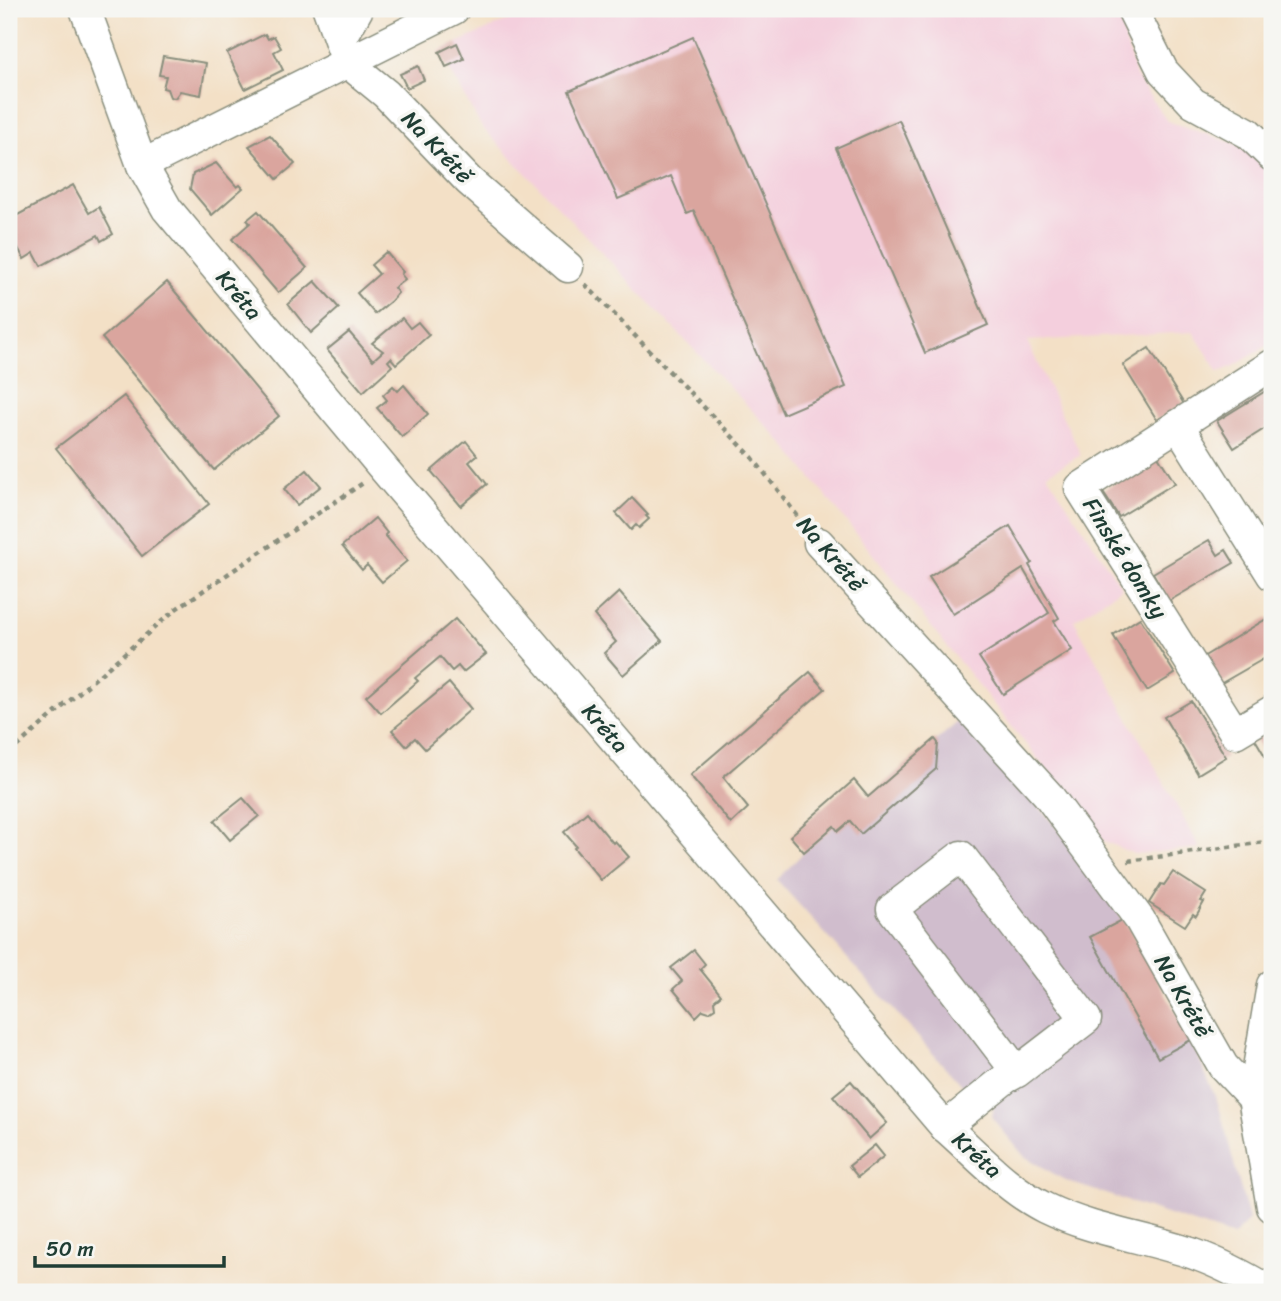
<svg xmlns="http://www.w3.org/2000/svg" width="1281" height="1301" font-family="Sriracha,sans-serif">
	<rect width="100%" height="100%" fill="#f6f6f2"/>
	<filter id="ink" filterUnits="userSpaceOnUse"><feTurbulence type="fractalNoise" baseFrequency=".0143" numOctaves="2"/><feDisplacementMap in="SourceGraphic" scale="14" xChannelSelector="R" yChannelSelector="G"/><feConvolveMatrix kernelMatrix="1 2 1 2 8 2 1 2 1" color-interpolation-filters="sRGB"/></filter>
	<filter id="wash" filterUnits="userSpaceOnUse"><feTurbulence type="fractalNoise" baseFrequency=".00686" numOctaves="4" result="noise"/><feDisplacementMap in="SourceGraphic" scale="28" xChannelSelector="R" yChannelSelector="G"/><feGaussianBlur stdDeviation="1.57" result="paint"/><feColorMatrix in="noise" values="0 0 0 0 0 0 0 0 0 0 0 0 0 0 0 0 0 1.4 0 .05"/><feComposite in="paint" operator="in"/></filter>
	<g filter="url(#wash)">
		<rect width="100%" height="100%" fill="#f3e0c6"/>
		<!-- built -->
		<path fill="#f4cfdd" d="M534,9h582l20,67 31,45 93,31 12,26v165l-38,23 -15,6 -26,-40 -166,9 54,114 -34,19 75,114 -48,32 126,228 -66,6 -30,-13 -320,-397 -303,-318 -42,-75z"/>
		<!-- industrial -->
		<path fill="#d0bdcd" d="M964,717l134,160 93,163 27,63 31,117 -16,16 -167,-55 -42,-25 -32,-38 2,-12 -19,-17 -12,-2 -186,-207 27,-28z"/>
		<g id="blocks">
			<!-- building -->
			<g fill="#daa59e">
				<path d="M265,34l3,5 6,-3 7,12 -7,4 9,18 -38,19 -18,-36z"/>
				<path d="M693,37l153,350 -63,27 -89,-203 -7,3 -16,-38 -53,23 -49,-108z"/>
				<path d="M457,43l7,16 -18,8 -7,-15z"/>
				<path d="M163,56l43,7 -5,32 -21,-4 -5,7 -5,-1 -3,-8 -4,-1 3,-12 -7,-1z"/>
				<path d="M418,66l6,14 -17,8 -7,-14z"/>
				<path d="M899,120l89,205 -63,28 -89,-205z"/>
				<path d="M270,135l25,29 -18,15 -28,-33z"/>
				<path d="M216,163l21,24 3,-2 3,3 -31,27 -22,-26 3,-15z"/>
				<path d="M73,185l16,28 10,-6 14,27 -12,7 -3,-6 -57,31 -7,-13 -10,6 -15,-28v-9l6,-3 -1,-2z"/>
				<path d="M258,211l49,57 -29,25 -46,-54 18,-16 -3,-3z"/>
				<path d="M386,252l17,20 -2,2 4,5 -11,9 4,5 -7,8 -16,13 -18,-21 22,-19 -8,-9z"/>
				<path d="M315,281l24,27 -28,25 -23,-29z"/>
				<path d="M167,282l112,134 -65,54 -112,-132z"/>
				<path d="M402,318l8,10 8,-6 11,13 -33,29 -5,-6 -3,3 4,5 -29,26 -36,-42 22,-18 24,28 10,-9 -11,-8z"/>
				<path d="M1149,348l35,56 -27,16 -34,-55z"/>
				<path d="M404,385l24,29 -26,23 -25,-29 10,-8 -4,-5 10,-9 5,5z"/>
				<path d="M1272,387v37l-38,24 -17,-27z"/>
				<path d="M124,396l85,108 -67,52 -86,-108z"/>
				<path d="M466,441l11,14 -8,7 18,22 -26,22 -30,-35z"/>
				<path d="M1158,456l17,27 -56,34 -17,-26z"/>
				<path d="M307,470l14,16 -24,19 -13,-16z"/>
				<path d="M632,498l16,17 -2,1 3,3 -10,9 -3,-3 -5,5 -15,-17z"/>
				<path d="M375,518l12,15 -2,2 22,26 -25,21 -15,-17 -5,5 -20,-24z"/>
				<path d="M1010,526l22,37 -3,2 30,53 -5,3 18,29 -69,44 -24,-37 70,-44 -26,-44 -70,45 -24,-37z"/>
				<path d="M1209,540l9,15 8,-5 8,13 -65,38 -16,-28z"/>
				<path d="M619,592l43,49 -39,34 -19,-22 12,-11 -22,-27z"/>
				<path d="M1140,618l35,56 -28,17 -34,-56z"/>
				<path d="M1268,618l4,7v29l-52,30 -17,-27z"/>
				<path d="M455,619l31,35 -23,18 -5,-6 -6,5 -12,-14 -25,21 3,3 -37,32 -15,-17z"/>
				<path d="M810,672l15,17 -102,88 25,31 -17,16 -41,-49z"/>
				<path d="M449,683l22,26 -46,40 -10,-11 -9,8 -14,-16z"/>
				<path d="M1191,701l35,56 -28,17 -34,-57z"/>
				<path d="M1272,728v40l-17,-29z"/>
				<path d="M935,739l3,4 -2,26 -75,65 -11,-13 -12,10 -4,-5 -30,26 -14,-16 64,-56 14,17z"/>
				<path d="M243,798l16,18 -29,24 -16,-19z"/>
				<path d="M587,812l26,31 2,-2 14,16 -28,23 -27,-32 2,-2 -12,-14z"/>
				<path d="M1173,872l33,21 -5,8 3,1 -8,14 -3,-2 -8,12 -36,-23 12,-19 3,1z"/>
				<path d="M1124,919l67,121 -33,18 -68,-121z"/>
				<path d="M694,950l11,14 -5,5 21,26 -7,6 1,7 -6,4 -6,-2 -7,7 -23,-28 9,-8 -11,-13z"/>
				<path d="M851,1081l36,42 -18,16 -36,-43z"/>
				<path d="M875,1145l9,11 -26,21 -9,-11z"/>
			</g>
		</g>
	</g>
	<g filter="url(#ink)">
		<use href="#blocks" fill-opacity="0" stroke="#898e7d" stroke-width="2"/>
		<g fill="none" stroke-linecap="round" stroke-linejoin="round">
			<defs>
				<g id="minor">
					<path d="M85,9l57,156 25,44 217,260 561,658c31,27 62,62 100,81 47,23 100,29 149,46 28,10 52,23 77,38"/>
					<path d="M328,9l19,53 39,32 83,87 99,86"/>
					<path d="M1132,9l31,62 30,32 55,30 24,23"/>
					<path d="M340,41l18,-32"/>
					<path d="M142,165l312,-156"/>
					<path d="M1272,365l-192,123 155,245 37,-22"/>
					<path d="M1178,425l94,150"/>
					<path d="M819,543l229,252 92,125 83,146 30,32"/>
					<path d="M1272,985l-19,113 19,109"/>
					<path d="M945,1127l61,-49 11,-6 69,-53 -125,-163 -69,53 125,163"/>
				</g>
			</defs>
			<!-- minor casing -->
			<use href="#minor" stroke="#898e7d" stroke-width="33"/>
			<!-- path -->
			<g stroke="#898e7d" stroke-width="4.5" stroke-dasharray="5 5" stroke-linecap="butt">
				<path d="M585,284l167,173 51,66"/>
				<path d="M9,753l167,-144 187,-126"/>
				<path d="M1128,861l144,-20"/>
			</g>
			<!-- minor -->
			<use href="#minor" stroke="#fff" stroke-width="30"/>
		</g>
	</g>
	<g text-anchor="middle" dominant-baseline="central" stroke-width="7" stroke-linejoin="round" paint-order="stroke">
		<!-- street labels -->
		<g font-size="23" fill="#1f3d34" stroke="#f6f6f2">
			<text transform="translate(437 147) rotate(46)">Na Krétě</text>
			<text transform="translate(239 295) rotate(50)">Kréta</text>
			<text transform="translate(831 554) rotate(49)">Na Krétě</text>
			<text transform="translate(1125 558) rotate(58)">Finské domky</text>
			<text transform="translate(605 728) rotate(49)">Kréta</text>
			<text transform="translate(1183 996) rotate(60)">Na Krétě</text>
			<text transform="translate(977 1155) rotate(42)">Kréta</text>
		</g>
	</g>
	<!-- margin -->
	<rect width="1281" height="1301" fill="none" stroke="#f6f6f2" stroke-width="35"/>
	<!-- scale -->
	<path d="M35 1256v10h189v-10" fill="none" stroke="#1f3d34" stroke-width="3.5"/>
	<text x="46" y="1256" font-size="21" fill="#1f3d34" stroke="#f6f6f2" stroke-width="5" paint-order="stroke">50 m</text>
</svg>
